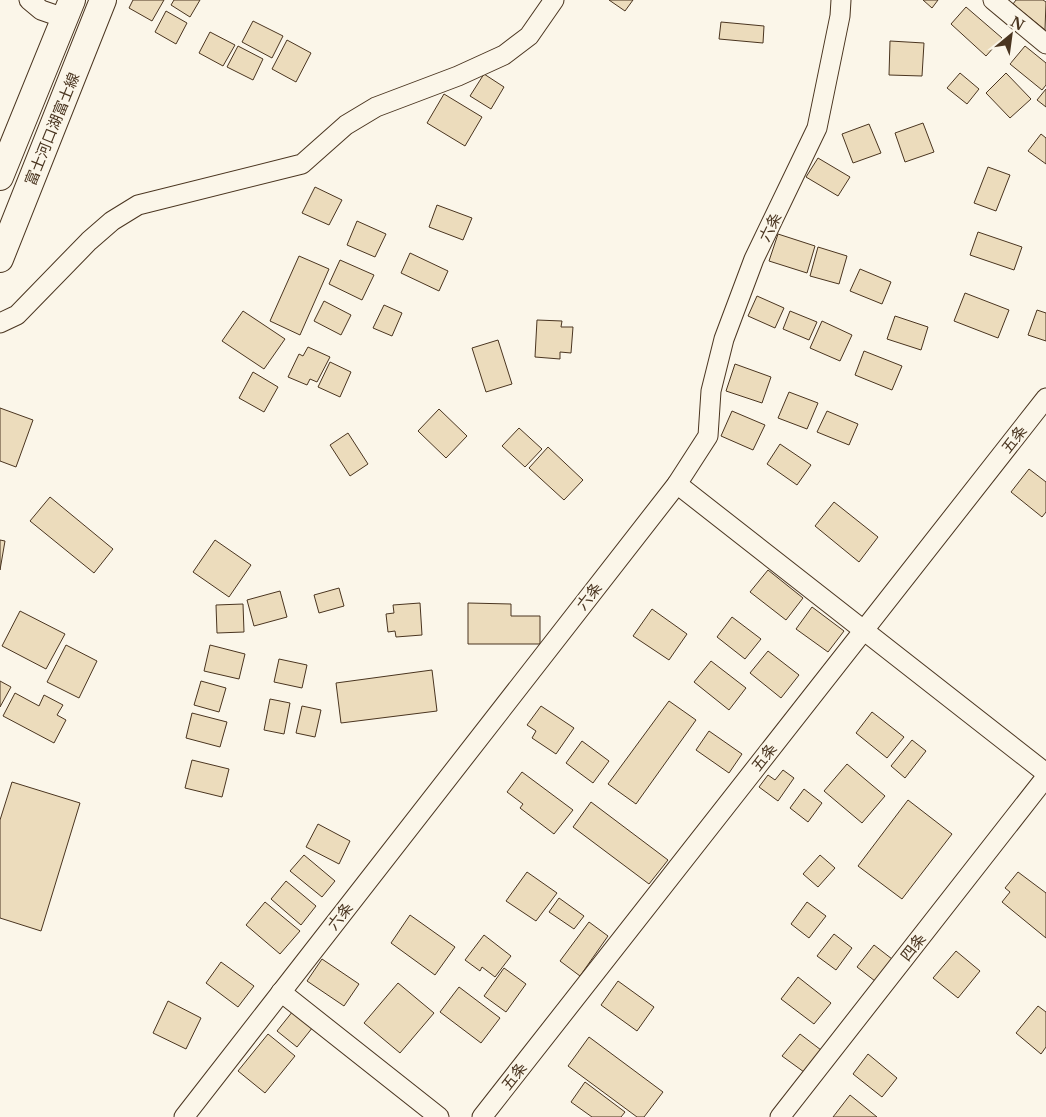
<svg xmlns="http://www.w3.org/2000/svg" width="1046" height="1117" font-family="'Libre Baskerville','Noto Sans JP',serif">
	<rect width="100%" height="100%" fill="#fbf6e9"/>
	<!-- building -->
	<g fill="#ecdcbc" stroke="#4a3520">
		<path d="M133,0h31l-12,21 -23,-13z"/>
		<path d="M174,0h26l-10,17 -19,-12z"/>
		<path d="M609,0h24l-8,11z"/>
		<path d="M923,0h15l-6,8z"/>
		<path d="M1016,0h27l3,2 -1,28 -32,-26z"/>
		<path d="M966,7l36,31 -16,18 -35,-32z"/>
		<path d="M166,11l21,12 -11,21 -21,-12z"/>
		<path d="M253,21l30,15 -11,22 -30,-16z"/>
		<path d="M721,22l43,4 -1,17 -44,-4z"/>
		<path d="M210,32l25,13 -12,21 -24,-13z"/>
		<path d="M287,40l24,13 -15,29 -24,-13z"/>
		<path d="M890,41l34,2 -2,33 -33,-1z"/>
		<path d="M238,46l25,13 -10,21 -26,-13z"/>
		<path d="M1025,46l21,17v22l-4,5 -32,-26z"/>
		<path d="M960,73l19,16 -12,15 -20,-16z"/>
		<path d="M1006,73l25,26 -21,19 -24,-25z"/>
		<path d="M484,74l20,13 -13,22 -21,-13z"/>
		<path d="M1046,89v18l-9,-7z"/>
		<path d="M444,94l38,23 -17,29 -38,-23z"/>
		<path d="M923,123l11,29 -29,10 -10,-29z"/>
		<path d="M869,124l12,29 -28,10 -11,-29z"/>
		<path d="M1041,134l5,4v26l-18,-13z"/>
		<path d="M818,158l32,19 -12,19 -32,-19z"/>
		<path d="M988,167l22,8 -14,36 -22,-8z"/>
		<path d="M315,187l27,13 -13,25 -27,-12z"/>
		<path d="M437,205l35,13 -9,22 -34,-13z"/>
		<path d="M357,221l29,13 -11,23 -28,-12z"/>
		<path d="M978,232l44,15 -8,23 -44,-15z"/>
		<path d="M778,234l37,12 -8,27 -38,-12z"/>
		<path d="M818,247l29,9 -8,28 -29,-8z"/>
		<path d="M410,253l38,18 -9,20 -38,-18z"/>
		<path d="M299,256l30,13 -29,66 -30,-14z"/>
		<path d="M340,260l34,15 -12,25 -33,-16z"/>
		<path d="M860,269l31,13 -9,22 -32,-13z"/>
		<path d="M965,293l44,17 -11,28 -44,-17z"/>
		<path d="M757,296l27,12 -9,20 -27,-12z"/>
		<path d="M324,301l27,14 -10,20 -27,-14z"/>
		<path d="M384,305l18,8 -10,23 -19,-8z"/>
		<path d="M1037,310l9,3v28l-18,-6z"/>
		<path d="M243,311l42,28 -21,30 -42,-28z"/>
		<path d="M790,311l27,11 -8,18 -26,-11z"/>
		<path d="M895,316l33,11 -7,23 -34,-11z"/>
		<path d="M537,320l25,1 -1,6h12l-2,26 -11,-1v7l-25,-2z"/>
		<path d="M822,321l30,14 -12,26 -30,-13z"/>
		<path d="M498,340l14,44 -26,8 -14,-44z"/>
		<path d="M308,347l22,10 -13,25 -7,-3 -3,6 -19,-8 11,-23 4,2z"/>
		<path d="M864,351l38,15 -10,24 -37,-15z"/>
		<path d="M330,362l21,10 -11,25 -22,-10z"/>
		<path d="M735,364l36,13 -9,26 -36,-12z"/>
		<path d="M253,372l25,15 -14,25 -25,-14z"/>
		<path d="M789,392l29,11 -11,26 -29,-11z"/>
		<path d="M0,408l33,12 -17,47 -16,-6z"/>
		<path d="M439,409l28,27 -21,22 -28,-27z"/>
		<path d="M732,411l33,14 -12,25 -32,-14z"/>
		<path d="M827,411l31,13 -9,21 -32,-13z"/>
		<path d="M519,428l23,21 -17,18 -23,-21z"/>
		<path d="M348,433l20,31 -18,12 -20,-31z"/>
		<path d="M780,444l31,21 -14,20 -30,-21z"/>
		<path d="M548,447l35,33 -19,20 -35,-32z"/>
		<path d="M1029,469l17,13v30l-4,5 -31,-25z"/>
		<path d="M50,497l63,52 -19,24 -64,-52z"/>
		<path d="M834,502l44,35 -19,25 -44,-36z"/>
		<path d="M0,540l5,1 -5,29z"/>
		<path d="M215,540l36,25 -22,32 -36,-25z"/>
		<path d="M768,570l35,28 -17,22 -36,-28z"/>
		<path d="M339,588l5,18 -25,7 -5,-18z"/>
		<path d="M280,591l7,26 -33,9 -7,-26z"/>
		<path d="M420,603l2,32 -26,2 -1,-6 -7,1 -2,-18 8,-1 -1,-8z"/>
		<path d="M468,603l43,1v12h29v28h-72z"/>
		<path d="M243,604l1,28 -27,1 -1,-28z"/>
		<path d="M812,607l32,24 -16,21 -32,-23z"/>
		<path d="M652,609l35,25 -18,26 -36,-24z"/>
		<path d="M20,611l45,23 -19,35 -44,-23z"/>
		<path d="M732,617l29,22 -16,20 -28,-22z"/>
		<path d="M66,645l31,16 -18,37 -32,-16z"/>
		<path d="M210,645l35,9 -6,25 -35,-8z"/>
		<path d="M768,651l31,24 -18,23 -31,-25z"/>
		<path d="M279,659l28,6 -5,23 -28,-6z"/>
		<path d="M711,661l35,27 -17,22 -35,-28z"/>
		<path d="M432,670l5,41 -96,12 -5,-40z"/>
		<path d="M0,681l11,6 -11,20z"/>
		<path d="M201,681l25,7 -7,24 -25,-7z"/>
		<path d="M15,693l24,13 5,-11 19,10 -6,10 9,5 -12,23 -51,-27z"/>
		<path d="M270,699l20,4 -6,31 -20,-4z"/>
		<path d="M669,701l27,19 -60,84 -28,-20z"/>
		<path d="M302,706l19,4 -6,27 -19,-4z"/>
		<path d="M541,706l33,22 -18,26 -24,-16 4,-7 -9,-6z"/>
		<path d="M872,712l32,25 -17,21 -31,-25z"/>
		<path d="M192,713l35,9 -7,25 -34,-9z"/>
		<path d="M709,731l33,23 -13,19 -33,-23z"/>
		<path d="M912,740l14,11 -21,27 -14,-12z"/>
		<path d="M582,741l27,20 -16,22 -27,-20z"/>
		<path d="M192,760l37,9 -7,28 -37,-9z"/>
		<path d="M847,764l38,32 -23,27 -38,-32z"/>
		<path d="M783,770l11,8 -16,23 -19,-14 9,-12 7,5z"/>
		<path d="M522,772l51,38 -19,24 -34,-26 3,-4 -16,-12z"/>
		<path d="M12,782l68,21 -39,128 -41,-13v-98z"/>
		<path d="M804,789l18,14 -14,19 -18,-14z"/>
		<path d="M908,800l44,34 -50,65 -44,-33z"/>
		<path d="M591,802l77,58 -19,24 -76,-57z"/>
		<path d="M318,824l32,17 -11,23 -33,-17z"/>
		<path d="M304,855l31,26 -13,16 -32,-26z"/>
		<path d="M820,855l15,13 -17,19 -15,-13z"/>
		<path d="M527,872l30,21 -21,28 -30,-20z"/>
		<path d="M1018,872l28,21v45l-44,-36 8,-10 -5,-4z"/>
		<path d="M286,881l30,25 -15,19 -30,-26z"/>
		<path d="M559,898l25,18 -10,13 -25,-17z"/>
		<path d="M265,902l35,29 -20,23 -34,-29z"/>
		<path d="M807,902l19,14 -17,22 -18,-14z"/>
		<path d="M410,915l45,32 -20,28 -44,-32z"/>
		<path d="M589,922l19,14 -28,40 -20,-15z"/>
		<path d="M834,934l18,14 -16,22 -19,-14z"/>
		<path d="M484,935l27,21 -16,21 -13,-10 -2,4 -15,-11z"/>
		<path d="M874,945l18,14 -17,22 -18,-14z"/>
		<path d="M956,951l24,20 -22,27 -25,-20z"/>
		<path d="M322,959l37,25 -15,22 -37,-25z"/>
		<path d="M221,962l33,24 -16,21 -32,-24z"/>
		<path d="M504,968l22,16 -20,28 -22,-16z"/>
		<path d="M798,977l33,26 -17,21 -33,-25z"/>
		<path d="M618,981l36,26 -17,24 -36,-26z"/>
		<path d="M398,983l36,30 -34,40 -36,-30z"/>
		<path d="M459,987l41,31 -19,25 -41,-31z"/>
		<path d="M168,1001l33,17 -15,31 -33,-16z"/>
		<path d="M1038,1006l8,6v35l-5,7 -25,-21z"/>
		<path d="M293,1011l20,16 -16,20 -20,-16z"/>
		<path d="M268,1034l27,22 -30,37 -27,-22z"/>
		<path d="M800,1034l21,16 -17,22 -22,-16z"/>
		<path d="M589,1037l74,55 -19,25h-7l-69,-51z"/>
		<path d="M868,1054l29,24 -15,19 -29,-23z"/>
		<path d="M585,1082l40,30 -4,5h-29l-21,-15z"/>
		<path d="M850,1095l27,22h-44z"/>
	</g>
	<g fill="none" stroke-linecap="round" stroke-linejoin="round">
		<defs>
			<g id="minor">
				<path d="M29,0l12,10 23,8"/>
				<path d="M993,0l53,44"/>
				<path d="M0,323l17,-8 72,-74 23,-20 26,-16 164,-41 44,-39 30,-18 82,-31 46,-21 25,-19 25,-36"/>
				<path d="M677,484l369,289"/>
				<path d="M281,992l158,125"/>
				<path d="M184,1117l493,-633 31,-48 3,-45 13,-52 30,-80 63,-131 23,-112 1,-16"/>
				<path d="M482,1117l564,-719"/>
				<path d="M780,1117l266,-340"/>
			</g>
			<g id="secondary">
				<path d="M0,177l72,-177"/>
				<path d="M0,259l103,-259"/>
			</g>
		</defs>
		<!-- minor casing -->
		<use href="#minor" stroke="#4a3520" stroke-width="21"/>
		<!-- secondary casing -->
		<use href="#secondary" stroke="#4a3520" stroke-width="28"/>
		<!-- minor -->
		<use href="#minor" stroke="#fbf6e9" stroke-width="19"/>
		<!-- secondary -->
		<use href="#secondary" stroke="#fbf6e9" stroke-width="26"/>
	</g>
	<g text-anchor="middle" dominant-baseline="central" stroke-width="4" stroke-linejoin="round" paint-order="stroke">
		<!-- street labels -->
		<g font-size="15" fill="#4a3520" stroke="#fbf6e9">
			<text transform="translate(52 129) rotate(-68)">富士河口湖富士線</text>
			<text transform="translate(770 227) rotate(-64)">六条</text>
			<text transform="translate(1014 439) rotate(-52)">五条</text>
			<text transform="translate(589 596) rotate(-52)">六条</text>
			<text transform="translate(764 757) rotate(-52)">五条</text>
			<text transform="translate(340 916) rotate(-52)">六条</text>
			<text transform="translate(913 947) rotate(-52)">四条</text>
			<text transform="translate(514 1076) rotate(-52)">五条</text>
		</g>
	</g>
	<!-- north arrow -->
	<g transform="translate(1011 35) rotate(29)" stroke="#fbf6e9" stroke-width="4" paint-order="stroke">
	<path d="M0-4L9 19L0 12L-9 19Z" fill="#4a3520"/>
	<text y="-8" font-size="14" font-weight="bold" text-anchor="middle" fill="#4a3520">N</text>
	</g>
</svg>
